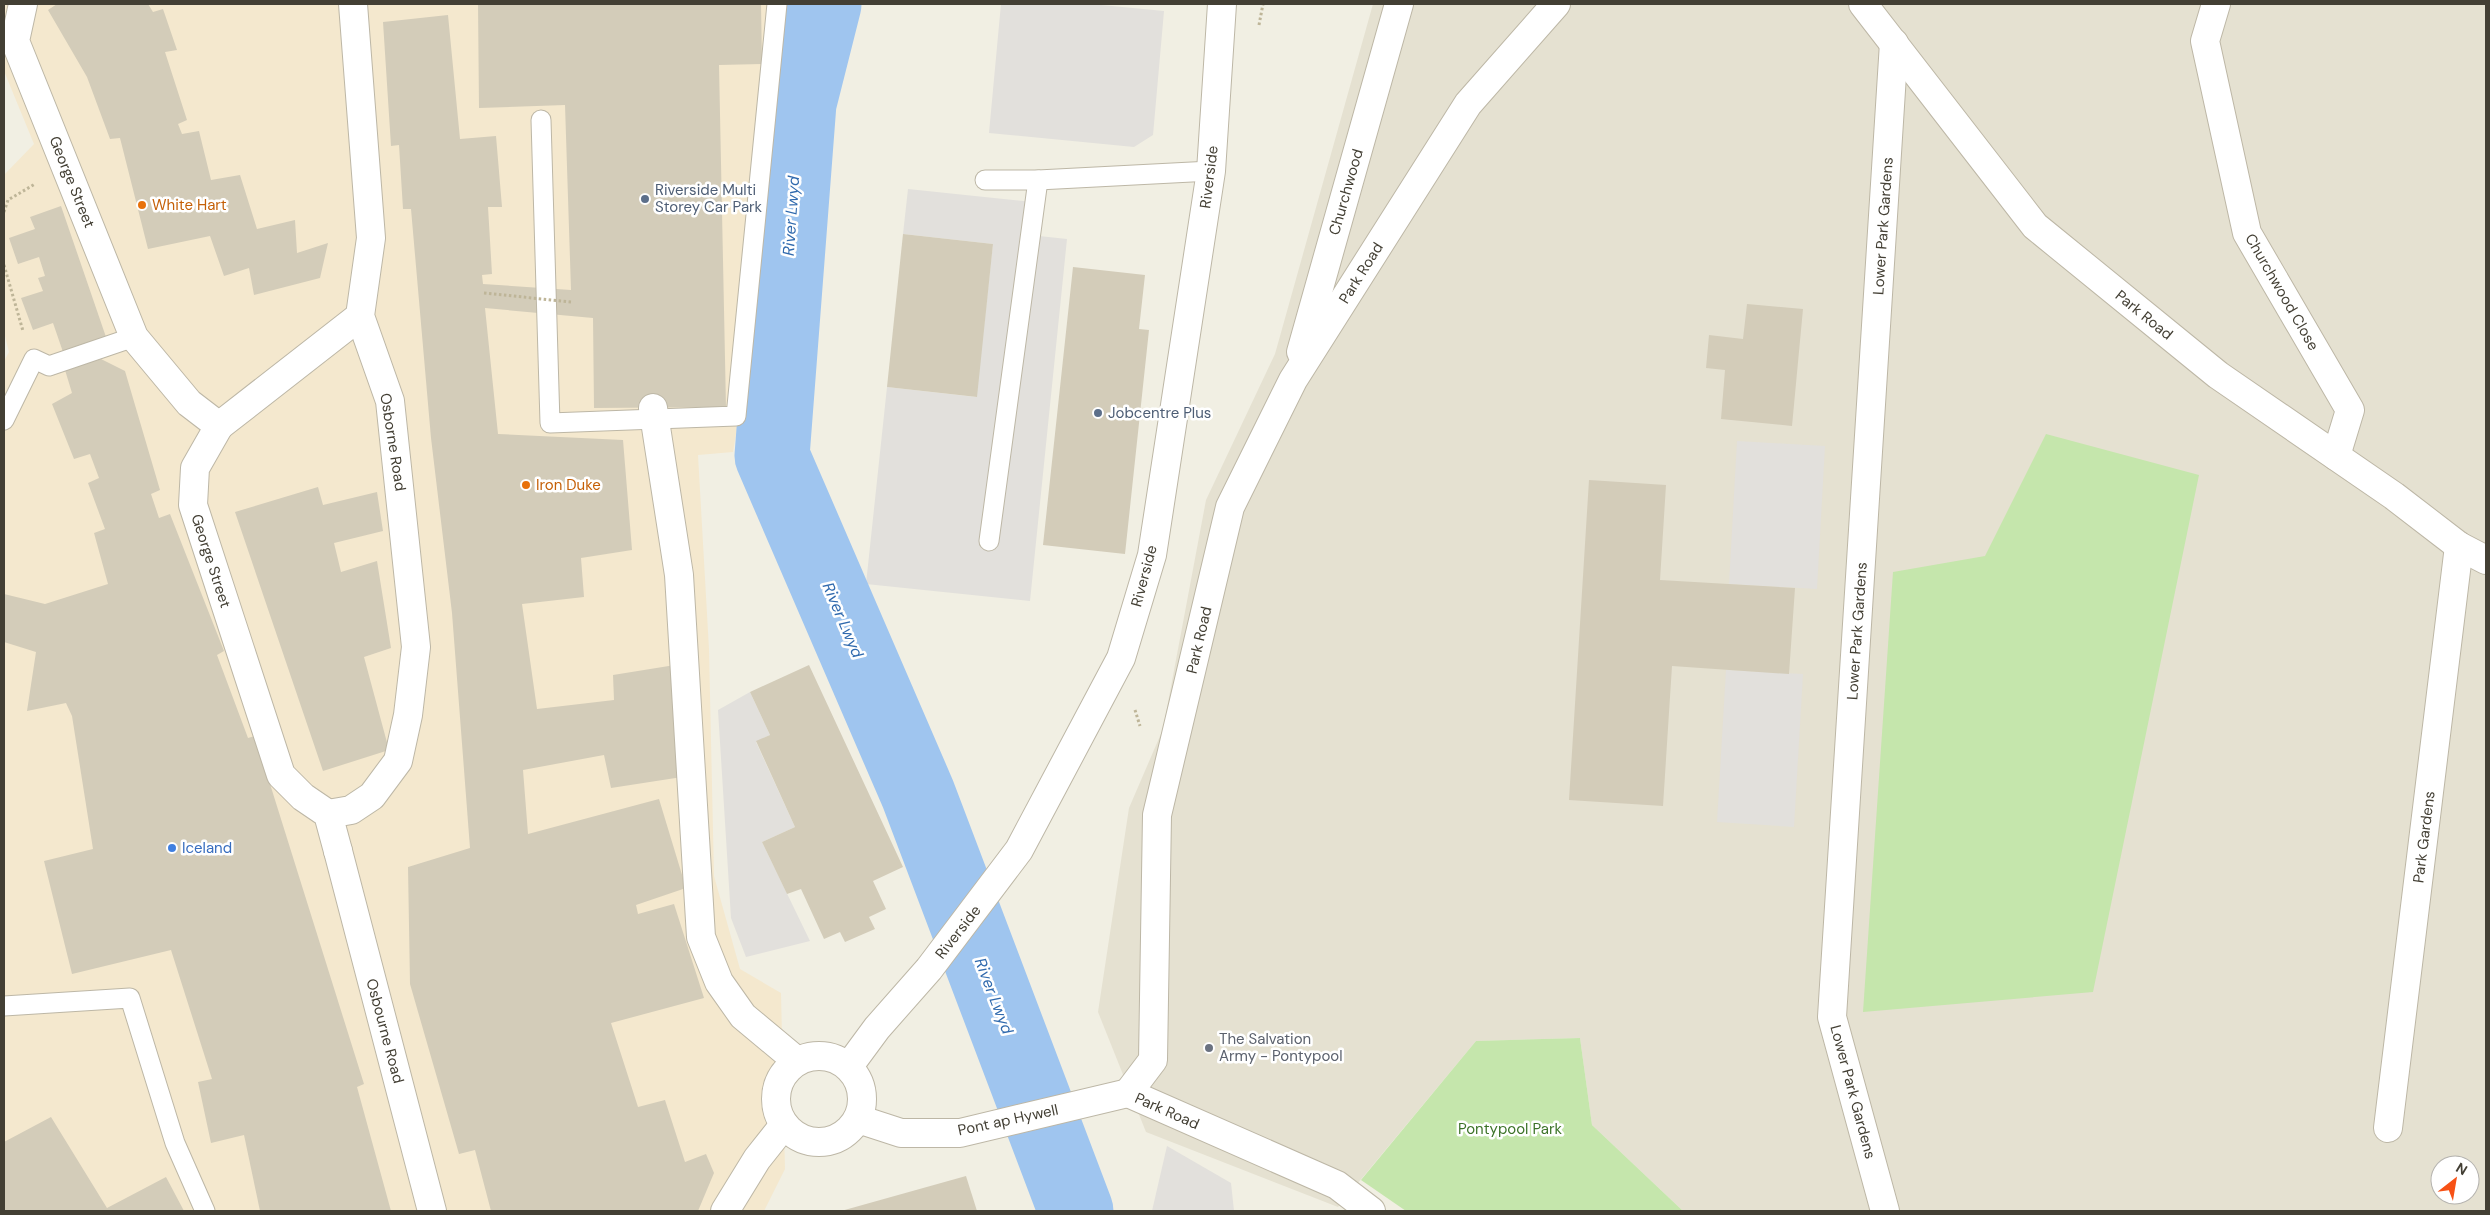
<svg xmlns="http://www.w3.org/2000/svg" width="2490" height="1215" font-family="'DM Sans',sans-serif">
	<rect width="100%" height="100%" fill="#f1efe3"/>
	<!-- residential -->
	<path fill="#e5e1d1" fill-rule="evenodd" d="M1373,4h1113v1207h-803l-91,-86 -12,-87 -104,3 -138,166 -192,-75 -48,-120 31,-204 34,-79 43,-229 69,-146zM2440,1165h30v30h-30z"/>
	<!-- commercial -->
	<path fill="#f4e8ce" d="M4,4h790l6,41 -67,407 -35,3 11,194 5,227 26,93 41,24 4,176 -21,42h-760v-850l5,-9 -5,-20v-157l30,-31 -30,-73z"/>
	<!-- green -->
	<g fill="#c5e6ac">
		<path d="M2046,434l153,41 -106,517 -230,20 30,-440 92,-16z"/>
		<path d="M1580,1038l12,87 91,86h-277l-45,-31 115,-139z"/>
	</g>
	<!-- parking -->
	<g fill="#e2e0dc">
		<path d="M1001,4h90l73,7 -11,124 -19,12 -145,-14z"/>
		<path d="M908,189l134,14 -3,33 28,3 -37,362 -164,-17 21,-197 89,10 17,-153 -90,-10z"/>
		<path d="M1737,441l88,5 -8,143 -88,-5z"/>
		<path d="M1726,670l77,4 -9,153 -77,-5z"/>
		<path d="M750,692l20,43 -14,7 39,85 -33,15 48,99 -64,16 -15,-39 -13,-208z"/>
		<path d="M1167,1146l64,37 3,28h-82z"/>
	</g>
	<g fill="none" stroke-linecap="round" stroke-linejoin="round">
		<!-- river -->
		<path stroke="#9fc5ef" stroke-width="75" d="M824,4l-25,99 -27,353 146,338 158,417"/>
	</g>
	<!-- building -->
	<g fill="#d3ccb9">
		<path d="M57,4h91l5,8 10,-3 14,41 -12,2 22,68 -9,4 4,10 17,-3 12,49 29,-5 17,54 38,-9 2,33 31,-10 -8,35 -66,17 -5,-27 -25,8 -14,-40 -62,13 -28,-111 -10,1 -23,-62 -39,-67z"/>
		<path d="M478,4h283l1,60 -43,1 7,342 -132,1 -1,-90 -108,-10 13,126 125,6 9,110 -51,8 3,39 -62,7 15,105 77,-9 -1,-25 62,-10 7,112 -71,11 -7,-33 -81,15 5,64 131,-35 27,89 -50,17 2,9 36,-10 30,94 -93,25 27,84 27,-7 20,62 21,-8 8,19 -16,38h-207l-16,-61 -16,4 -49,-170 -2,-117 62,-19 -18,-235 -21,-175 -20,-229h-8l-4,-64 -8,1 -8,-124 65,-7 12,124 36,-3 6,71h-14l4,67 -10,1 1,9 88,6 -6,-185 -86,3z"/>
		<path d="M61,206l45,131 -43,15 -10,-29 -20,7 -12,-32 22,-7 -5,-13 7,-2 -6,-19 -21,7 -9,-26 26,-9 -5,-12z"/>
		<path d="M903,234l90,10 -16,153 -90,-10z"/>
		<path d="M1073,267l72,8 -6,54 10,1 -24,224 -82,-9z"/>
		<path d="M1747,304l56,5 -11,117 -71,-7 4,-49 -19,-2 3,-33 34,4z"/>
		<path d="M101,359l24,12 35,119 -9,4 8,24 11,-4 54,137 -7,4 31,83 7,-2 109,348 -7,3 34,124h-131l-16,-76 -33,8 -13,-61 14,-3 -41,-129 -99,24 -28,-113 49,-12 -21,-133 -6,-13 -39,8 9,-59 -32,-10v-48l41,10 63,-20 -14,-51 11,-4 -17,-46 11,-5 -9,-24 -16,5 -22,-55 20,-11 -7,-23z"/>
		<path d="M1589,480l77,5 -6,95 135,8 -6,86 -117,-8 -9,140 -94,-6z"/>
		<path d="M318,487l5,18 54,-13 6,39 -49,12 7,29 36,-11 14,87 -27,9 25,93 -66,21 -88,-259z"/>
		<path d="M809,665l94,202 -30,14 13,28 -17,8 6,12 -30,13 -5,-10 -16,7 -23,-50 -14,5 -25,-52 33,-15 -39,-86 14,-6 -20,-43z"/>
		<path d="M51,1117l56,91 59,-31 18,34h-180v-69z"/>
		<path d="M966,1176l11,35h-136z"/>
	</g>
	<g fill="none" stroke-linecap="round" stroke-linejoin="round">
		<defs>
			<g id="service">
				<path d="M541,120l9,303 186,-7 41,-412"/>
				<path d="M985,180h53l173,-9"/>
				<path d="M4,420l30,-61 15,7 85,-29"/>
				<path d="M989,541l49,-361"/>
				<path d="M4,1006l126,-8 45,145 30,68"/>
			</g>
			<path id="pedestrian" d="M338,851l94,360"/>
			<g id="minor">
				<path d="M23,4l-8,37 119,296 55,66 30,23 -24,42 -2,37 88,270 22,22 25,17 10,37"/>
				<path d="M1863,4l172,222 183,149 176,121 65,50 27,14"/>
				<path d="M2216,4l-11,37 42,192 103,177 -14,46"/>
				<path d="M1301,352l98,-348"/>
				<path d="M653,408l26,167 22,362 18,45 24,34 54,45"/>
				<path d="M219,426l141,-110"/>
				<path d="M328,814l23,-4 21,-14 26,-35 10,-46 8,-68 -26,-246 -30,-85 11,-78 -18,-234"/>
				<path d="M1128,1093l25,-33 4,-245 73,-308 63,-127 175,-276 88,-100"/>
				<path d="M1128,1093l209,92 34,26"/>
				<path d="M858,1119l43,14h59l168,-40"/>
				<path d="M2388,1128l71,-582"/>
				<path d="M1885,1211l-53,-194 62,-974"/>
			</g>
			<g id="tertiary">
				<circle cx="819" cy="1099" r="43"/>
				<path d="M849,1066l28,-38 52,-59 90,-119 102,-192 31,-103 59,-384 11,-167"/>
				<path d="M725,1211l32,-52 27,-34"/>
			</g>
		</defs>
		<!-- service casing -->
		<use href="#service" stroke="#bdb7a6" stroke-width="21"/>
		<!-- pedestrian casing -->
		<use href="#pedestrian" stroke="#bdb7a6" stroke-width="30"/>
		<!-- minor casing -->
		<use href="#minor" stroke="#bdb7a6" stroke-width="30"/>
		<!-- tertiary casing -->
		<use href="#tertiary" stroke="#bdb7a6" stroke-width="30"/>
		<!-- path -->
		<g stroke="#beb598" stroke-width="3" stroke-dasharray="2.5 2.5" stroke-linecap="butt">
			<path d="M1259,25l4,-21"/>
			<path d="M4,212l4,-12 27,-16"/>
			<path d="M4,265l19,66"/>
			<path d="M1135,710l5,16"/>
		</g>
		<!-- service -->
		<use href="#service" stroke="#fff" stroke-width="19"/>
		<!-- pedestrian -->
		<use href="#pedestrian" stroke="#fff" stroke-width="28"/>
		<!-- minor -->
		<use href="#minor" stroke="#fff" stroke-width="28"/>
		<!-- tertiary -->
		<use href="#tertiary" stroke="#fff" stroke-width="28"/>
		<!-- path-bridge -->
		<path stroke="#beb598" stroke-width="3" stroke-dasharray="2.5 2.5" stroke-linecap="butt" d="M484,293l87,9"/>
	</g>
	<!-- markers -->
	<g fill="#5c6f8a" stroke="#fff" stroke-width="2">
		<circle cx="645" cy="199" r="5"/>
		<circle cx="1098" cy="413" r="5"/>
	</g>
	<g fill="#e8710a" stroke="#fff" stroke-width="2">
		<circle cx="142" cy="205" r="5"/>
		<circle cx="526" cy="485" r="5"/>
	</g>
	<circle fill="#3f7fe0" stroke="#fff" stroke-width="2" cx="172" cy="848" r="5"/>
	<circle fill="#6b7280" stroke="#fff" stroke-width="2" cx="1209" cy="1048" r="5"/>
	<g text-anchor="middle" dominant-baseline="central" stroke-width="5" stroke-linejoin="round" paint-order="stroke">
		<!-- street labels -->
		<g font-size="15" fill="#433f34" stroke="#fff">
			<text transform="translate(1209 177) rotate(-83)">Riverside</text>
			<text transform="translate(72 182) rotate(68)">George Street</text>
			<text transform="translate(1346 192) rotate(-74)">Churchwood</text>
			<text transform="translate(1883 226) rotate(-86)">Lower Park Gardens</text>
			<text transform="translate(1361 273) rotate(-58)">Park Road</text>
			<text transform="translate(2282 292) rotate(60)">Churchwood Close</text>
			<text transform="translate(2144 315) rotate(39)">Park Road</text>
			<text transform="translate(393 442) rotate(81)">Osborne Road</text>
			<text transform="translate(211 561) rotate(72)">George Street</text>
			<text transform="translate(1144 576) rotate(-75)">Riverside</text>
			<text transform="translate(1857 631) rotate(-86)">Lower Park Gardens</text>
			<text transform="translate(1199 640) rotate(-77)">Park Road</text>
			<text transform="translate(2424 837) rotate(-83)">Park Gardens</text>
			<text transform="translate(958 932) rotate(-52)">Riverside</text>
			<text transform="translate(385 1031) rotate(75)">Osbourne Road</text>
			<text transform="translate(1853 1092) rotate(75)">Lower Park Gardens</text>
			<text transform="translate(1167 1111) rotate(24)">Park Road</text>
			<text transform="translate(1008 1120) rotate(-12)">Pont ap Hywell</text>
		</g>
		<!-- service labels -->
		<g font-size="15" fill="#4e5e75" stroke="#fff" text-anchor="start">
			<text x="655" y="190">Riverside Multi<tspan x="655" dy="17">Storey Car Park</tspan></text>
			<text x="1108" y="413">Jobcentre Plus</text>
		</g>
		<!-- food labels -->
		<g font-size="15" fill="#c56008" stroke="#fff" text-anchor="start">
			<text x="152" y="205">White Hart</text>
			<text x="536" y="485">Iron Duke</text>
		</g>
		<!-- shop labels -->
		<g font-size="15" fill="#366cbe" stroke="#fff" text-anchor="start">
			<text x="182" y="848">Iceland</text>
		</g>
		<!-- worship labels -->
		<g font-size="15" fill="#5b616d" stroke="#fff" text-anchor="start">
			<text x="1219" y="1039">The Salvation<tspan x="1219" dy="17">Army - Pontypool</tspan></text>
		</g>
		<!-- park labels -->
		<g font-size="15" fill="#3c7328" stroke="#fff">
			<text x="1510" y="1129">Pontypool Park</text>
		</g>
		<!-- water labels -->
		<g font-size="16" font-style="italic" fill="#2f69ad" stroke="#fff">
			<text transform="translate(791 216) rotate(-86)">River Lwyd</text>
			<text transform="translate(843 620) rotate(67)">River Lwyd</text>
			<text transform="translate(994 996) rotate(69)">River Lwyd</text>
		</g>
	</g>
	<!-- border -->
	<rect width="2490" height="1215" fill="none" stroke="#433f34" stroke-width="10"/>
	<!-- north arrow -->
	<g transform="translate(2455 1180) rotate(31)"><circle r="24" fill="#ffffff" stroke="#b4b2ae"/>
	<path d="M0-4L9 19L0 12L-9 19Z" fill="#f75115"/>
	<text y="-8" font-size="14" font-weight="bold" text-anchor="middle" fill="#433f34">N</text>
	</g>
</svg>
